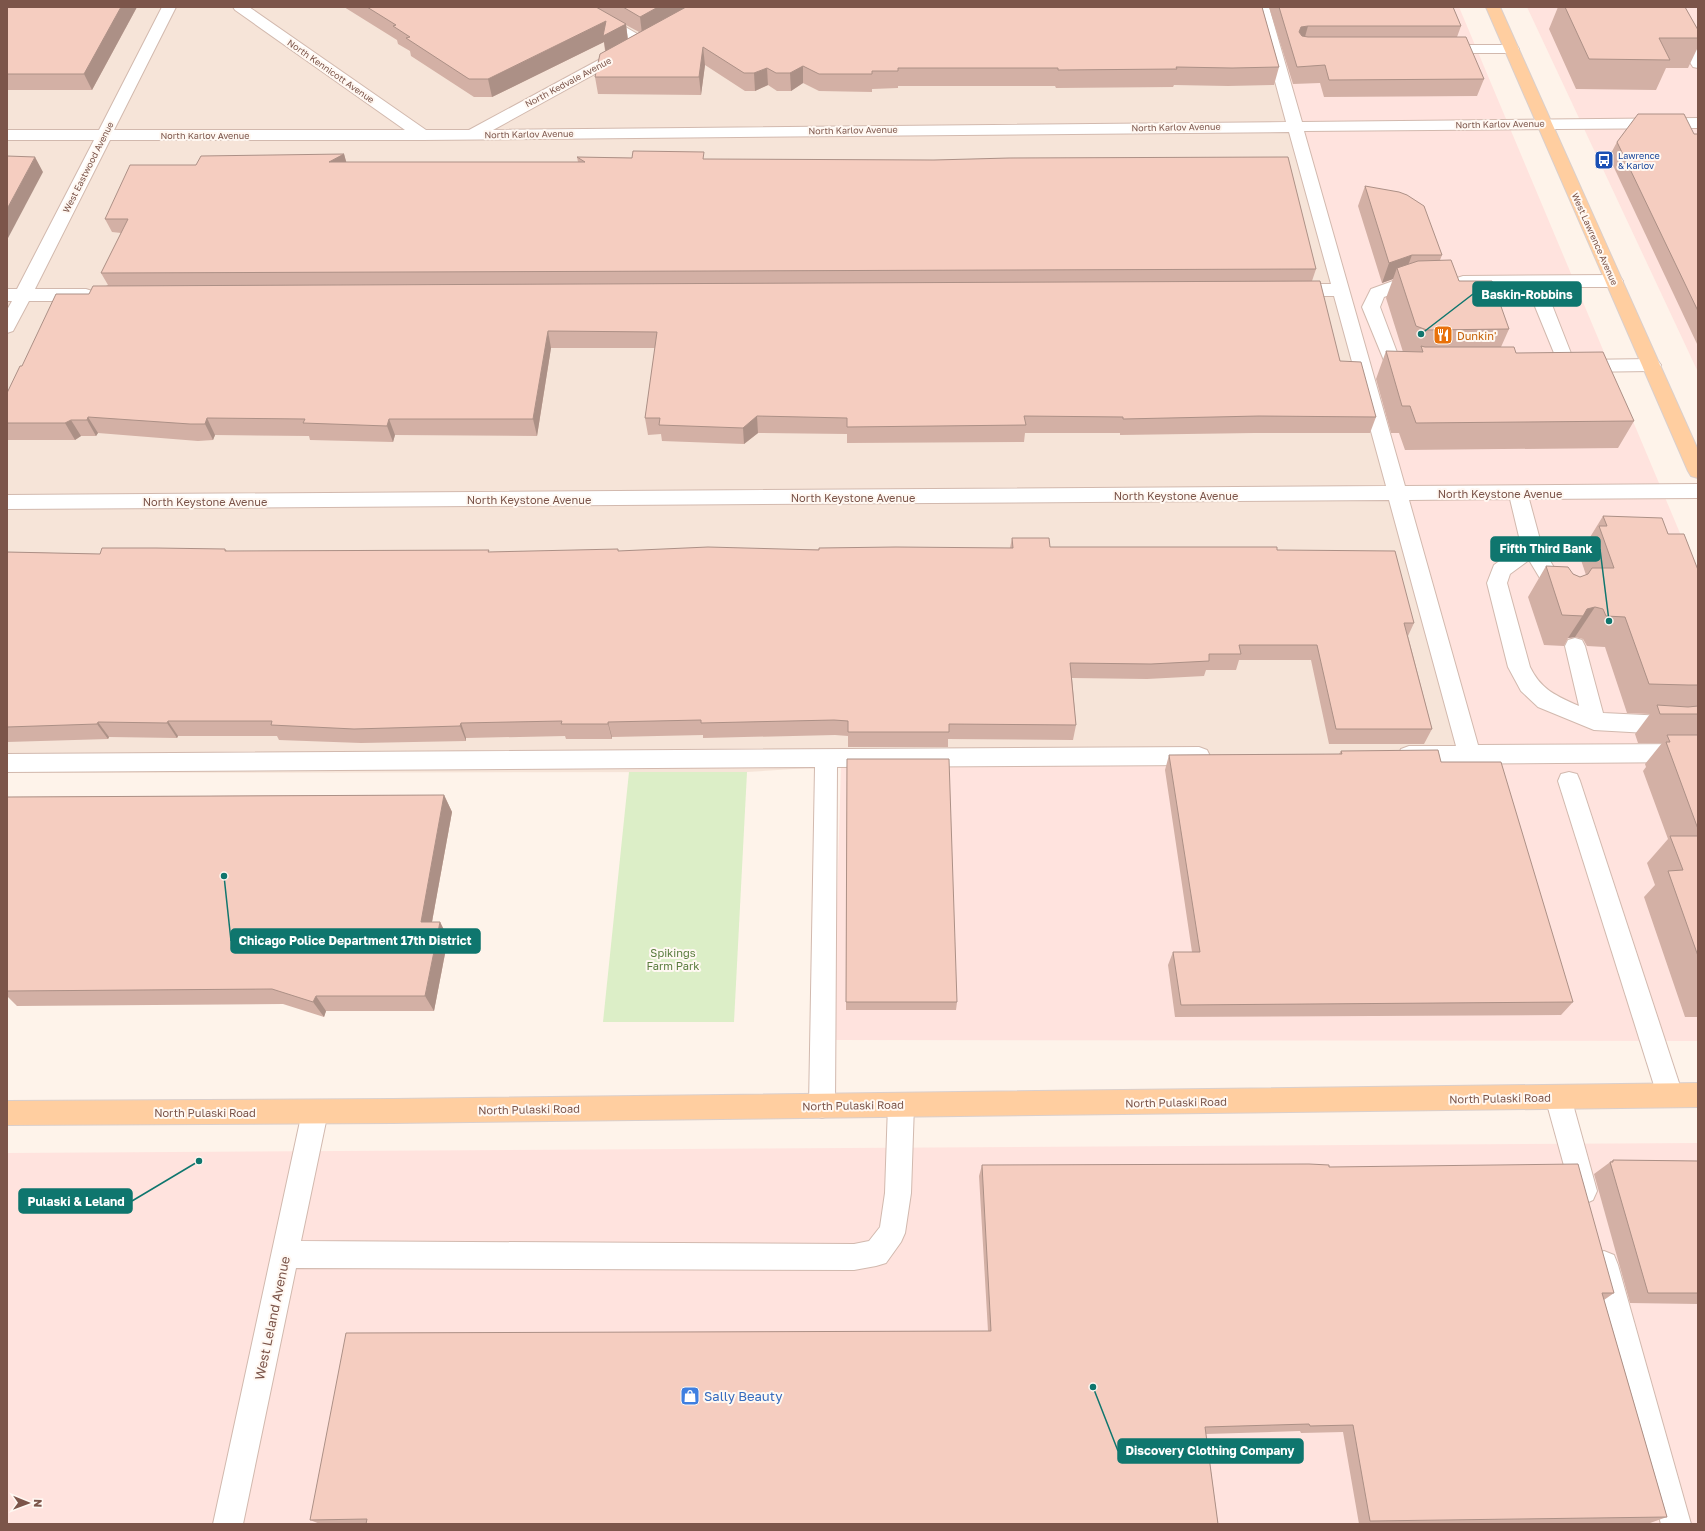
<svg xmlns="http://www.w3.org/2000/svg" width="1705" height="1531" font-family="'Golos Text',sans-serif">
	<rect width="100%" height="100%" fill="#fef3ea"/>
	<!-- residential -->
	<path fill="#f6e4d8" d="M7,7h1263l26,94 6,57 172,600 -633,8 -94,6 -740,1z"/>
	<!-- commercial -->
	<g fill="#ffe3de">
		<path d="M1270,7h189l239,569v465l-865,-1 8,-274 633,-8 -172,-600 -6,-57z"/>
		<path d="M1527,7h171v365z"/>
		<path d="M1698,1143v381h-1691v-371z"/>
	</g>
	<!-- green -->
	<path fill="#dceec7" d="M629,772h118l-13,250h-131z"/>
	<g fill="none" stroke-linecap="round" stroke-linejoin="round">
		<defs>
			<g id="minor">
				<path d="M162,7h14l-62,123h291l-170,-120 -2,-3h16l177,123h43l150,-81 5,-1 5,1 2,3 -2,3 -136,75 793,-8 -31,-115h14l33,115 396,-4v10l-394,3 101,355 293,-2v14l-169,1 13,48 28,48 -3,5 -7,3 -7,-3 -24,-40 -19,14 -3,9 23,84c11,23 27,29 49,39l-14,-60 3,-6 7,-2 7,2 3,6 18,67 62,3 33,-1v18l-33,1 -71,-4 -56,-23 -17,-16 -13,-24 -21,-84 7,-18 27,-20 -11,-46 -101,1 69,245 220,-1v18l-289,2 -8,-3 -3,-6 3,-6 8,-3h47l-67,-246 -1382,9v-14l1379,-9 -52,-190h-42l-6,-2 -3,-4 3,-4 6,-2h39l-42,-152 -867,8h-312l-75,149h51l6,2 3,4 -3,4 -6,2h-57l-16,30 -6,2v-23l5,-9h-5v-12h10l77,-149h-87v-10h92z"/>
				<path d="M574,7h17l55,32 2,3 -2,3 -5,1 -5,-1 -60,-35z"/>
				<path d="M1659,7h14l25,44v17l-5,-1 -2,-3z"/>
				<path d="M1441,45h71l5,1 2,3 -2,3 -5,1h-71l-5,-1 -2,-3 2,-3z"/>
				<path d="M1614,275l6,2 3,4 -3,4 -6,2h-69l29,74 5,-1 73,-1 6,2 3,4 -3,4 -6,2 -73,1 -6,-2 -6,2 -6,-2 -34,-83 -64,1 -6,-2 -3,-4 3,-4 6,-2z"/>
				<path d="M1404,277l21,2 3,4 -3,4 -19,2 -22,8 -4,10 18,48 19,7 3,4 -3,4 -6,2 -26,-9 -23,-56 9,-18z"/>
				<path d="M1199,747l8,3 3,6 -3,6 -8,3 -362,2 -2,339 -4,9 -9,3 -9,-3 -4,-9 6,-339 -808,5v-18z"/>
				<path d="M1569,772l8,2 3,7 103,314 -4,9 -9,3 -9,-3 -4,-9 -99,-314 3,-7z"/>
				<path d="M1558,1085l9,3 4,9 26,94 -4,9 -9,4 -9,-4 -4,-9 -26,-94 4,-9z"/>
				<path d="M901,1093l9,3 4,9 -3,88 -6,40 -4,9 -15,21 -10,3 -22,4 -558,-2 -53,256h-30l89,-412 4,-9 9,-3 9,3 4,9 -27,129 553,3 15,-3 11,-14 5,-34 3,-88 4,-9z"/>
				<path d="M1604,1251l10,4 4,10 73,259h-30l-71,-259 4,-10z"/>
			</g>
			<g id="major">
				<path d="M1486,7h14l198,443v28l-7,-2 -3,-5z"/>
				<path d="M1698,1083v24l-1305,16 -386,2v-24l386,-2z"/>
			</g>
		</defs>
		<!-- minor casing -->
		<use href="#minor" stroke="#d2b9ae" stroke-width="2"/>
		<!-- major casing -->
		<use href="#major" stroke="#dacfcc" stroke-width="2"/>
		<!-- minor -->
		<use href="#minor" fill="#fff" fill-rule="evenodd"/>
		<!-- major -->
		<use href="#major" fill="#ffcea0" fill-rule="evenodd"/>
	</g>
	<!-- wall -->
	<g fill="#d3b0a5" fill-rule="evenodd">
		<path d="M7,7h130l-45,83h-85z"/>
		<path d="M344,7h918l17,60 -5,18 -46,1 -54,-1 -1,2 -117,1 -1,-2h-157v2l-26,1v3l-53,-1 -16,-8 -12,8h-14l-9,-6 -13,6h-10l-40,-26 -4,30 -103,-1 -3,-17 10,-26 -1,-9 -112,55h-18l-63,-41 -1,-5 -12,-7 -1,-4zM626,25l13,7 -11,7z"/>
		<path d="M1269,7h184l8,19 -4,11 27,42 -7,17 -153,1 -4,-14 -27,1z"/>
		<path d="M1558,7h127l13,23v17l-10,21h-22l-10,22 -80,-1 -27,-60z"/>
		<path d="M1694,134h4v212l-89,-189 8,-15z"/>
		<path d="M344,154l2,8h232l-1,-5 127,2 612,110 -4,12 28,80 36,56 -6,16h-116l-134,2v-2h-95l-1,9 -177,1v-9l-89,-1 -14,11 -82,-3 -1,-7 -13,1 -3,-17 10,-70h-104l-14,88 -142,-1 -2,7 -83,-2 -1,-4 -94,-1 -2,5 -15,1 -100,-8 -2,3h-15l-6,4h-68v-47l15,-27 67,-72 19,-9 -7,-12 20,-40 -9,-1 -7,-13 91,-54z"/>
		<path d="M1365,186l77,69 -2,5 19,21 50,48 -8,18 15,6 118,68 -16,27 -213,2 -6,-17h-8l-15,-54 10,-28 17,1 -17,-54 7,-19 -11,4 -24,-77z"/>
		<path d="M1603,516l65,18 30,36v447h-13l-41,-120 11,-12 -8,-22 21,-24 -25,-68 3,-4 -1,-3 17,-21h-24l-3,-9 15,-20 -23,-1 -22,-66 -18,-1 -4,-7 -8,-2 -7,1 -4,8 -20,-1 -16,-48 18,-31 27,8 7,3 6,-2 -6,-18 5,-8 -1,-2z"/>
		<path d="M1012,538l38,9 227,3 137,73 -6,13 24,93 -8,15h-95l-18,-84h-72l-3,10h-30l-2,6 -57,3 -75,-1 4,47 -3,15 -125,-1v8h-100v-11l-13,-1 -132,3v-3l-91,2v2h-46l-1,-3 -99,2v3l-105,2 -82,-3 -2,-4h-99l-1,2 -68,-1 -1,2 -101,3v-190l93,2 125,-5 2,2 262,-1v2l129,-1 392,-3z"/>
		<path d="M1341,751l100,11 132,240 -12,13 -386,2 -7,-52 5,-13h19l-27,-182 4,-15 170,-1z"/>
		<path d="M847,759l110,243 -1,8h-110z"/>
		<path d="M444,795l8,17 -20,110h8l8,16 -14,73h-108l-2,6 -41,-13 -266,2 -10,-10v-199z"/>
		<path d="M1613,1160l85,1v143l-68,-1 -36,-129z"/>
		<path d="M982,1165l347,2 285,126 -10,7 63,217 -17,6 -138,1h-153l-16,-92 -42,1 -1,-2 -94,3 12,90h-898l-10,-4 678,-189 -9,-155z"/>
	</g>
	<!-- shaded-wall -->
	<g fill="#ac9086">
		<path d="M121,7h16l-45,83 -8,-16z"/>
		<path d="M658,7h34l-50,27 -2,-17z"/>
		<path d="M606,21l20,3 2,18 -22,12 -2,-12 -112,55 -4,-18z"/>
		<path d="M1308,26l-5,18 -4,-12 2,-5z"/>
		<path d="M703,47l2,18 -4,30 -2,-18z"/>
		<path d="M803,66v17l-12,8 -1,-18z"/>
		<path d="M767,68l1,17 -13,6 -1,-18z"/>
		<path d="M344,154l4,14 -19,-6z"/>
		<path d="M35,157l8,15 -36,68v-31z"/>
		<path d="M1412,255l-8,21 -7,-8 -4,11 -11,4 7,-20z"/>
		<path d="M548,331l3,17 -14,88 -4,-17z"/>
		<path d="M757,416l1,17 -14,11 -1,-16z"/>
		<path d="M88,417l10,16 -2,3 -9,-16z"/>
		<path d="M207,418l8,17 -2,5 -8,-16z"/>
		<path d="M389,419l6,16 -2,7 -6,-16z"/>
		<path d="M71,420l10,16 -6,4 -10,-17z"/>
		<path d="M1595,607l-20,30 -7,1 19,-29z"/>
		<path d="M168,721l10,15 -1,2 -10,-15z"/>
		<path d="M98,722l11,15 -1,2 -11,-15z"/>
		<path d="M608,722l4,15v2l-4,-15z"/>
		<path d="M461,723l5,15v3l-6,-15z"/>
		<path d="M444,795l8,17 -23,126 -8,-16z"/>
		<path d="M440,922l8,16 -14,73 -9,-15z"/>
		<path d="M316,996l10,15 -2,6 -11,-15z"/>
	</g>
	<!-- building -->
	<g fill="#f5cdc0" stroke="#ac9086">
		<path d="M7,7h114l-37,67h-77z"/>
		<path d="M367,7h229l30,17 -23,12 3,-15 -118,58h-19l-63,-41 4,-1 -17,-11 3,-1z"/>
		<path d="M623,7h35l-18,10z"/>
		<path d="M686,7h576l17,60 -47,1 -56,-1 1,2 -119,1v-2h-160v3h-26v3h-53l-16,-8 -13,7h-14l-9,-5 -13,5h-10l-41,-26 -4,30h-104l5,-23z"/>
		<path d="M1279,7h174l8,19h-153l-7,1 -2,5 3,4 6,1h158l18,42 -155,1 -4,-15 -28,2z"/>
		<path d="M1565,7h120l13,23v8h-39l11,22 -81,-1z"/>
		<path d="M1638,114h46l10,20h4v177l-81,-169z"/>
		<path d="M633,151l71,1 -1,7 231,1 75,-2 279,-1 28,112 -1215,4 27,-54h-23l25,-54h66l5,-9 143,-2 -15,8h256l-8,-5 55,1z"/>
		<path d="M7,156l28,1 -28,52z"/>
		<path d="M1365,186l34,6 8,3 17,11 18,49h-30l-23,8z"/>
		<path d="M1451,260l8,21h33l17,48 -82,1 -11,-4 -19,-58 21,-7z"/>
		<path d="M1320,281l20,80 21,1 15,55 -117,-1 -136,3v-2l-99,-1 2,9 -179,2v-9l-90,-2 -14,12 -84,-3 1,-7h-15l12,-86 -109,-1 -15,88h-144l-2,7 -84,-3 2,-4 -98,-1 -2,6h-15l-102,-7 -1,3h-16l-6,3h-58v-30l13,-27h2l34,-72h33l4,-8z"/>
		<path d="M1421,346l4,1h89l2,6 87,-1 31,69 -218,2 -6,-17h-8l-16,-55 37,1z"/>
		<path d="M1603,516l59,2 6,16h16l14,36v115h-10l-39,-1 -24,-67 -19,-1 -3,-7 -8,-2 -8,2 -4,7 -21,-1 -16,-49 22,1 5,7 7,3 8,-3 4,-6h22l-15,-42h8z"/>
		<path d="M1012,538h37l1,9h227v3l118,1 19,72h-10l28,106h-96l-19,-84h-78l2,9h-32v7l-58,3 -81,-1 6,62 -127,-1v8h-101v-11l-14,-1 -133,3v-3l-93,2v2h-47l1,-3 -101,2 -1,3 -106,3 -83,-4 1,-4h-104l-1,2 -69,-1 -1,2 -90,3v-175l93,2 2,-6h54l69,1v2l264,-1 -1,2 130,-3v2l90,-4 111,3v-2l77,-1 117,1z"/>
		<path d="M1657,705l31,2 10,-1v8h-38z"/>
		<path d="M1667,735h31v94l-32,-87h4z"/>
		<path d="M1438,750l3,12h60l72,240 -392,3 -8,-53h27l-31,-197 173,-1 -1,-3z"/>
		<path d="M847,759h102l8,243h-111z"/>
		<path d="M444,795l-23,127h19l-15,74h-109l-3,6 -41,-13 -265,2v-194z"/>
		<path d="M1670,836h28v120l-30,-85 15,-1z"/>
		<path d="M1613,1160l85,1v132h-50l-38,-131h3z"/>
		<path d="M1309,1164l20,1v2l249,-3 36,129h-12l65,224 -297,4 -17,-96 -43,1 -1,-2 -104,3 13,97h-852l1,-5 -57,1 36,-187 645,-2 -9,-166z"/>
	</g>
	<!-- icons -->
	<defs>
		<symbol id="bus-square" viewBox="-11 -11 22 22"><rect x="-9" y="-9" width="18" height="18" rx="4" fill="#1a4fb4" stroke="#fff8f2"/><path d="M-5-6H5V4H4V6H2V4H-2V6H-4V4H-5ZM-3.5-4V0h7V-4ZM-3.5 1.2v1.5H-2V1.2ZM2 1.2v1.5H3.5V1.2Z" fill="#fff"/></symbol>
		<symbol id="restaurant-square" viewBox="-11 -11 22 22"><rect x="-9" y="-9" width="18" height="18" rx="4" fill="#e8710a" stroke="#fff8f2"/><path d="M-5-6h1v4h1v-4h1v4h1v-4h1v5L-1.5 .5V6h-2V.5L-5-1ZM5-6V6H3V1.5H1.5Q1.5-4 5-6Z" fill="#fff"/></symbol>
		<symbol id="shop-square" viewBox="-11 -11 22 22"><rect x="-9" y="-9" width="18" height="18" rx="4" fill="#3f7fe0" stroke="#fff8f2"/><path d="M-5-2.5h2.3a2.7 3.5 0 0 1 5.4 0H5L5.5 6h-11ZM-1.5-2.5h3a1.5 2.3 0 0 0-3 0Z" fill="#fff"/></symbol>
	</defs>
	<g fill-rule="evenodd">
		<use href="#bus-square" x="1593" y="149" width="22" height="22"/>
		<use href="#restaurant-square" x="1432" y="324" width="22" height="22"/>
		<use href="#shop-square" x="679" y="1385" width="22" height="22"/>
	</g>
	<g text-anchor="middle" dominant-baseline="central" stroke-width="4" stroke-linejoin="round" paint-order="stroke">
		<!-- far-street labels -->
		<g font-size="9" fill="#7c554a" stroke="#fff8f2">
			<text transform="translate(331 71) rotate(35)">North Kennicott Avenue</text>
			<text transform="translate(568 82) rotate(-28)">North Kedvale Avenue</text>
			<text transform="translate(1500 124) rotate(-1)">North Karlov Avenue</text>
			<text transform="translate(1176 127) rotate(-1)">North Karlov Avenue</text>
			<text transform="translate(853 130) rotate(-1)">North Karlov Avenue</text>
			<text transform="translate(529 134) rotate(-1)">North Karlov Avenue</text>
			<text x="205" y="135">North Karlov Avenue</text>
			<text transform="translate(88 167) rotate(-63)">West Eastwood Avenue</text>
			<text transform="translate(1595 239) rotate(66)">West Lawrence Avenue</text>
		</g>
		<!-- far-transit labels -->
		<g font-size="9" fill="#164399" stroke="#fff8f2" text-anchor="start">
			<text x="1618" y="155">Lawrence<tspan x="1618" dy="10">&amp; Karlov</tspan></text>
		</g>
		<!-- food labels -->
		<g font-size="11" fill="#c56008" stroke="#fff8f2" text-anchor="start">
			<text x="1457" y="335">Dunkin'</text>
		</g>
		<!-- street labels -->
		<g font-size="11" fill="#7c554a" stroke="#fff8f2">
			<text x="1500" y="493">North Keystone Avenue</text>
			<text x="1176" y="495">North Keystone Avenue</text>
			<text x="853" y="497">North Keystone Avenue</text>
			<text x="529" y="499">North Keystone Avenue</text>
			<text x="205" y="501">North Keystone Avenue</text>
			<text transform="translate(1500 1098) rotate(-1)">North Pulaski Road</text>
			<text transform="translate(1176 1102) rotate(-1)">North Pulaski Road</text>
			<text transform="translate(853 1105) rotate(-1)">North Pulaski Road</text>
			<text transform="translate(529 1109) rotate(-1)">North Pulaski Road</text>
			<text x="205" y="1112">North Pulaski Road</text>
		</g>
		<!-- park labels -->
		<g font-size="11" fill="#5a7c3e" stroke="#fff8f2">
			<text x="673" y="952">Spikings<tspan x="673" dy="13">Farm Park</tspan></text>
		</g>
		<!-- near-street labels -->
		<g font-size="13" fill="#7c554a" stroke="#fff8f2">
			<text transform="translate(272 1318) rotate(-78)">West Leland Avenue</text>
		</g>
		<!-- near-shop labels -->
		<g font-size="13" fill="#366cbe" stroke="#fff8f2" text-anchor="start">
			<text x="704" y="1396">Sally Beauty</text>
		</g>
	</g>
	<!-- callouts -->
	<path fill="none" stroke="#0f766e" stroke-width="1.5" d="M1421 334L1473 294M1609 621L1600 549M224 876L231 941M199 1161L132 1201M1093 1387L1118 1451"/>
	<g fill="#0f766e" stroke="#fff8f2" stroke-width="1.5">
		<circle cx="1421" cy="334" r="4"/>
		<circle cx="1609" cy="621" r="4"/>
		<circle cx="224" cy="876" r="4"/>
		<circle cx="199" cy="1161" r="4"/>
		<circle cx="1093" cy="1387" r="4"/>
	</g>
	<g fill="#0f766e" stroke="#0f766e" stroke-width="1.5">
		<rect x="1473" y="282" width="108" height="24" rx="4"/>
		<rect x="1491" y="537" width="109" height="24" rx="4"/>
		<rect x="231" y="929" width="249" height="24" rx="4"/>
		<rect x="19" y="1189" width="113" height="24" rx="4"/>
		<rect x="1118" y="1439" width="185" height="24" rx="4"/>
	</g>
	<g font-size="12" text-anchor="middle" font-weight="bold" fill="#fff">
		<text x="1527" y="299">Baskin-Robbins</text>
		<text x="1546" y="553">Fifth Third Bank</text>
		<text x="355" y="945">Chicago Police Department 17th District</text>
		<text x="76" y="1206">Pulaski &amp; Leland</text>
		<text x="1210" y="1455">Discovery Clothing Company</text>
	</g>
	<!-- border -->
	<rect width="1705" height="1531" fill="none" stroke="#7c554a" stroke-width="16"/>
	<!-- north arrow -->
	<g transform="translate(28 1503) rotate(91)" stroke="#fff8f2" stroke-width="3" paint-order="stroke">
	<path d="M0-3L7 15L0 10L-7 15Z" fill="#7c554a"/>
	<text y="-6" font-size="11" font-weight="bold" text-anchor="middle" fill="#7c554a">N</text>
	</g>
</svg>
